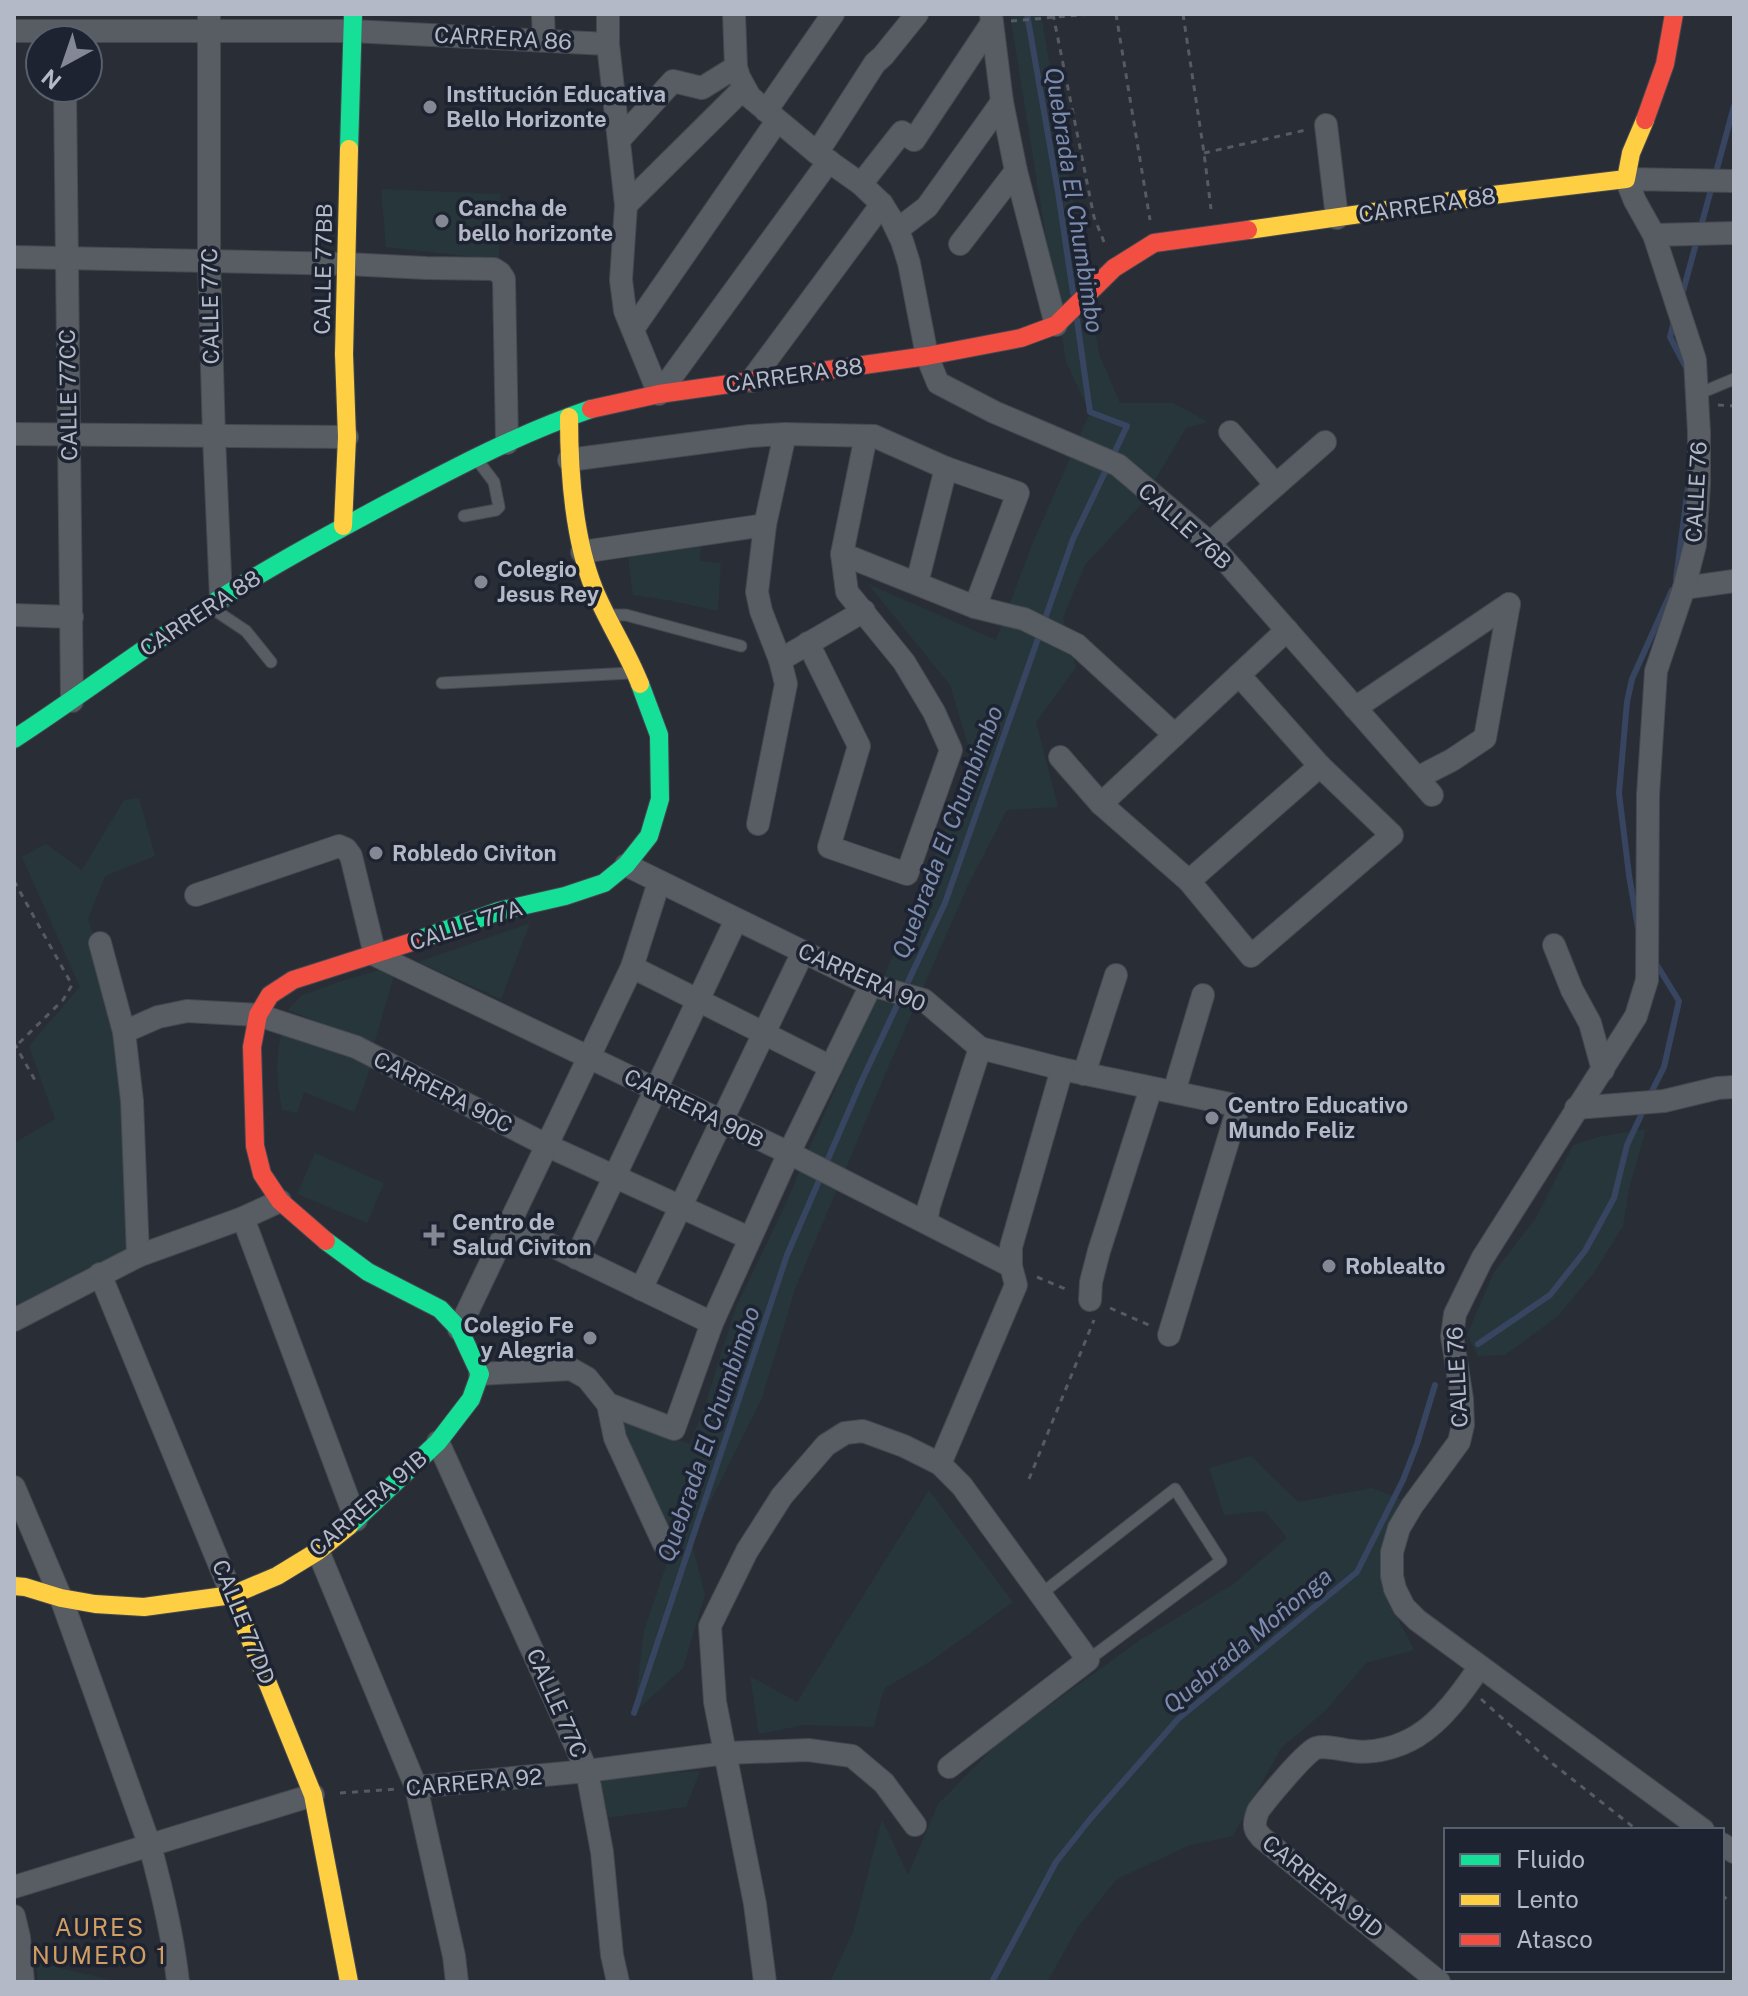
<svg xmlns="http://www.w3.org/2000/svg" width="1748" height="1996" font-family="'Public Sans',sans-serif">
	<rect width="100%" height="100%" fill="#292d36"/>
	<!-- green -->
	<g fill="#26363b">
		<path d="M1010,14h31l58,340 21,49h53l35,19 -22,6 -48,80 -53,57 -22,52 13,50 -40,55 22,85 -51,3 -39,75 -78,178 -95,226 -33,109 -71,143 14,54 -22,73 -49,45 10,-82 30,-89 -54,-121 70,23 15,-39 31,-98 46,-95 132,-305 59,-145 -23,-77 -82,-101 128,56 38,-100 56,-127 -24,-51z"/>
		<path d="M381,189l119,5 -1,66 -113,-13z"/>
		<path d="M702,537l-2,24 21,2 -3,48 -50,-11 -35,-5 -6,-45z"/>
		<path d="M139,798l16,58 -50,20 -17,43 22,68 6,48 4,65 7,44 1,106 -114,62v-169l41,-24 -26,-73 51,-59 -58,-130 24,-13 36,26 42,-70z"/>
		<path d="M530,923l-29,76 -83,-37z"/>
		<path d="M386,968l9,4 -21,72 -86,-34 13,-14 37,-14z"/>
		<path d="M282,1030l90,34 -18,48 -50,-20 -7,21 -15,-3c-5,-33 -7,-47 0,-80z"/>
		<path d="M1646,1129l-17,60 -6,37 -30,48 -36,43 -52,38 -27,1 -11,-21 27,-63 42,-54 37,-73 29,-9z"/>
		<path d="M315,1153l69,30 -17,40 -70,-29z"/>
		<path d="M1251,1456l47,46 74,-14 33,13 -19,37 -4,50 32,62 -48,13 -41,48 -44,37 -48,88 -43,9 -73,34 -39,48 -31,55h-217l23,-50 29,-113 26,56 30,-71 61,-62 141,-102 92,-55 55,-47 -22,-27 -41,4 -15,-47z"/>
		<path d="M929,1490l84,112 -82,59 -46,27 -4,11 -7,28 -70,-2 -45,9 -9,-58 47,26z"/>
		<path d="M700,1771l-14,36 -80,11 -10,-40z"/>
		<path d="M36,1962l82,20h-80z"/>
	</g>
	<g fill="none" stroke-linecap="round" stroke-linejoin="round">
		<!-- stream -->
		<g stroke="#384560" stroke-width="6">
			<path d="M1027,14l31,178 15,101"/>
			<path d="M1715,176l19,-70"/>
			<path d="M1700,230l12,-44"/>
			<path d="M1682,295l15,-55"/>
			<path d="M1674,321l-4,16 17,32"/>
			<path d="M1676,579l12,-92"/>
			<path d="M1638,928l-9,-53 -10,-82 8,-91 5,-23 40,-89"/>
			<path d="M1650,1095l14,-28 15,-66 -24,-39"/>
			<path d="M825,1166l37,-86 83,-177 128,-364 54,-113 -37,-14 -13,-92"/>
			<path d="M1478,1344l72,-49 35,-44 29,-53 13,-53 17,-36"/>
			<path d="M634,1713l153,-458 34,-79"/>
			<path d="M992,1982l64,-120 35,-44 87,-99 179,-147 46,-92 14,-36 18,-59"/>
		</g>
		<defs>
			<g id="lane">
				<path d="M1698,394l36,-15"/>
				<path d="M464,516l32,-6 3,-3 -5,-25 -16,-21"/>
				<path d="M213,609l33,22 25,31"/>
				<path d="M609,615h17l115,31"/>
				<path d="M442,683l188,-10"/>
				<path d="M1041,1594l134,-105 46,72 -133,99"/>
			</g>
			<g id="street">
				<path d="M209,14v247l5,176 7,161"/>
				<path d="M543,14l1,26"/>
				<path d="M608,14v30l18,161 -5,75 4,31 34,83 170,-233"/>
				<path d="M734,14l2,53 3,10 11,20 67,56 44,31 21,20 10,16 10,21 7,22 18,93 11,27 56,29 124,53 92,78 222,252"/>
				<path d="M991,14l11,88 14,69 40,154"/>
				<path d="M14,31h338l256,13"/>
				<path d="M65,88l7,613"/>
				<path d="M766,111l67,-97"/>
				<path d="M1326,125l11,93"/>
				<path d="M619,140l54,-59 29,7 34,-21"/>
				<path d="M817,153l58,-90 8,-7 34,-42"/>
				<path d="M861,184l41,-52 12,8 78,-117"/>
				<path d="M626,205l118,-117"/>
				<path d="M897,230l30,-23 75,-105"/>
				<path d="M1654,235l80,-2"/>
				<path d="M960,244l56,-73"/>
				<path d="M14,257l333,7 79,4 68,1 6,4 4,6 3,164"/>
				<path d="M633,329l144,-208"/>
				<path d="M751,381l131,-177"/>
				<path d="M1230,432l46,53"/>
				<path d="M14,434l333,3"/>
				<path d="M569,460l181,-24 35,-2 89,2 72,32 72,25 -43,114"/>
				<path d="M1210,543l115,-101"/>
				<path d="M582,552l183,-27"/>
				<path d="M842,554l133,53 49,12 53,26 98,90"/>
				<path d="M917,583l29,-115"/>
				<path d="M1684,588l50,-7"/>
				<path d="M14,615l58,2"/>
				<path d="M808,643l51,103 -30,101 78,27 44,-124 -17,-38 -30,-50 -57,-70 -5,-38 24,-118"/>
				<path d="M780,660l84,-49"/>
				<path d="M1355,708l154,-104"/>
				<path d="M1060,757l41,47 88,77 62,75 141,-121 -72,-69 -81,-91"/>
				<path d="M1417,778l35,-18 33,-22 24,-134"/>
				<path d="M1101,804l186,-174"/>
				<path d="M758,824l28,-140 -6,-24 -19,-49 -4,-19 8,-67 20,-91"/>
				<path d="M626,865l245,120 53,15 56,48 82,21 168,35 8,4 -69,227"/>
				<path d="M1189,881l131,-115"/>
				<path d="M196,895l143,-49 7,3 5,7 24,99 414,198 222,113"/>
				<path d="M100,943l24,89 8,69 6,155"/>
				<path d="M1554,945l18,45 18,33 13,47"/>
				<path d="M632,967l199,100"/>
				<path d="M124,1032l34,-15 29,-6 71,4 98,32 192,99 201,92"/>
				<path d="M1084,1074l32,-99"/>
				<path d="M1174,1092l29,-97"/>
				<path d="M1576,1108l88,-7 54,-13 16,-1"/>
				<path d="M243,1218l113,302"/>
				<path d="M926,1222l3,-16 51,-158"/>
				<path d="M509,1225l203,98"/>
				<path d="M576,1258l160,-338"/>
				<path d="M100,1274l132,321"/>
				<path d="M641,1289l162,-337"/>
				<path d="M1090,1300l1,-18 8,-31 52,-163"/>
				<path d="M14,1320l124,-64 105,-38 37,-17"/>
				<path d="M459,1329l173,-362 27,-85"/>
				<path d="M480,1374l91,-5 16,9 21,26 66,25 38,-106 77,-170 82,-168"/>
				<path d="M608,1404l7,34 49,106"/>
				<path d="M438,1442l149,329 15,81 10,103 6,27"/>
				<path d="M940,1464l76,-179 -5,-19v-19l51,-178"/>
				<path d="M14,1487l47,111 89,248c12,44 23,90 28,136"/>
				<path d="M318,1551l98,236 38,169 3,26"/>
				<path d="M416,1787l171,-16 139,-18 82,-3 44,6 32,27 31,42"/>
				<path d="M1703,1830l-286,-210 -13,-13 -9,-18 -3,-13v-24l7,-24 13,-22 47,-64 4,-17 -1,-26 -10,-63 3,-22 27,-55 154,-243 11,-36 1,-185 8,-124 28,-83 11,-43 4,-61v-52l-4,-72 -41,-125 -19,-34 -9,-22 108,2"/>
				<path d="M1722,1844l12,8"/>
				<path d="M14,1887l299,-92"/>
				<path d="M14,1916l5,21 4,45"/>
				<path d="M765,1982l-10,-78 -40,-202 -5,-76 37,-75 35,-55 44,-51 19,-12 18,-2 41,15 36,18 22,22 126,174 -139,107"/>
				<path d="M1439,1982l-177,-144c-4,-5 -8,-8 -7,-15 0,-4 2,-9 3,-12 7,-10 49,-61 58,-63 11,-3 25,2 37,3 21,3 46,-4 64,-15 26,-16 46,-45 62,-68"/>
			</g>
			<g id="fast">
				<path d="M349,149l4,-135"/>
				<path d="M14,739c54,-35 106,-74 160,-110 68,-47 141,-87 214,-126 66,-35 132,-70 203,-94"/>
				<path d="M418,940l81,-29 66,-15 39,-13 22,-18 23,-29 11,-37 -1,-64 -19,-51"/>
				<path d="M326,1241l42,31 72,37 19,20 21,45 -9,25 -33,43 -89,84"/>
			</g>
			<g id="slow">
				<path d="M1248,230l245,-35 133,-16 5,-26 14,-33"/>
				<path d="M569,417c0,53 5,122 25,172 13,32 33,62 46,95"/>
				<path d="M343,526l4,-89 -3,-83 5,-205"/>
				<path d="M14,1586l11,1 36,11 34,6 49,3 88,-12 45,-19 41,-25 31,-25"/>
				<path d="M232,1595l81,200 36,187"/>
			</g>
			<g id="jam">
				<path d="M1645,120l20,-56 9,-50"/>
				<path d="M591,409l68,-15 268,-38 94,-18 35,-13 58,-57 40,-25 94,-13"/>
				<path d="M326,1241l-46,-40 -18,-27 -7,-28 -3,-99 6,-32 12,-20 23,-15 125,-40"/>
			</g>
		</defs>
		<!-- lane casing -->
		<use href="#lane" stroke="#45484f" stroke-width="13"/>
		<!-- street casing -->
		<use href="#street" stroke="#45484f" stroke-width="24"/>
		<!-- fast casing -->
		<use href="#fast" stroke="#45484f" stroke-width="20"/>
		<!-- slow casing -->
		<use href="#slow" stroke="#45484f" stroke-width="20"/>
		<!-- jam casing -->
		<use href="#jam" stroke="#45484f" stroke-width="20"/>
		<!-- path -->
		<g stroke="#565b61" stroke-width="3" stroke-dasharray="6 6" stroke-linecap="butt">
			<path d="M1053,14l41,203 10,25"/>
			<path d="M1116,14l34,206"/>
			<path d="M1183,14l21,139 7,56"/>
			<path d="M1011,21l80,-7"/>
			<path d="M1204,153l102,-23"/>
			<path d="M1718,405l16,1"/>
			<path d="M14,881l58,104 -9,15 -47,46"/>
			<path d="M14,1043l22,39"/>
			<path d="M1037,1277l33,14"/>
			<path d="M1110,1308l41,18"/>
			<path d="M1029,1479l65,-159"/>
			<path d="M1481,1699l72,65 84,66"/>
			<path d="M340,1793l57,-4"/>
			<path d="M1722,1895l9,8"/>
		</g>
		<!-- lane -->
		<use href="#lane" stroke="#585c63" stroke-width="11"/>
		<!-- street -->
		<use href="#street" stroke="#585c63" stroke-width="22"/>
		<!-- fast -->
		<use href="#fast" stroke="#16e098" stroke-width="18"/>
		<!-- slow -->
		<use href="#slow" stroke="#ffcf43" stroke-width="18"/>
		<!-- jam -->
		<use href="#jam" stroke="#f24e42" stroke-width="18"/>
	</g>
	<!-- markers -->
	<g fill="#838894" stroke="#1d2330" stroke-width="3">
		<circle cx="430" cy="107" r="8"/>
		<circle cx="442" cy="221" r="8"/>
		<circle cx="481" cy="582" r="8"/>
		<circle cx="376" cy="853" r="8"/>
		<circle cx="1212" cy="1118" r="8"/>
		<path d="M430 1223h8v8h8v8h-8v8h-8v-8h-8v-8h8z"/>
		<circle cx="1329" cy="1266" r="8"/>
		<circle cx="590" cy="1338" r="8"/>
	</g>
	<g text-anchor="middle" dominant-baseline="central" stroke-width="7" stroke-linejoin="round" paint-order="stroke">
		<!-- street labels -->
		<g font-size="22" fill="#b3b9c7" stroke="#1d2330">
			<text transform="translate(503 38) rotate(3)">CARRERA 86</text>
			<text transform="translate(1427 205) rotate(-8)">CARRERA 88</text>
			<text transform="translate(323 269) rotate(-89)">CALLE 77BB</text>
			<text transform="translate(210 306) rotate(-91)">CALLE 77C</text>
			<text transform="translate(794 375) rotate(-8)">CARRERA 88</text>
			<text transform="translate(68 395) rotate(-91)">CALLE 77CC</text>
			<text transform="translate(1696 492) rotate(-87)">CALLE 76</text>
			<text transform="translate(1185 526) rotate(42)">CALLE 76B</text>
			<text transform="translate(200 613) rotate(-33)">CARRERA 88</text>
			<text transform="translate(466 925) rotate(-18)">CALLE 77A</text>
			<text transform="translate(862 977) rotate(24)">CARRERA 90</text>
			<text transform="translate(443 1092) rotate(27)">CARRERA 90C</text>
			<text transform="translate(694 1108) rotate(26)">CARRERA 90B</text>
			<text transform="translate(1457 1377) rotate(-93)">CALLE 76</text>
			<text transform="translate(368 1503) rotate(-41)">CARRERA 91B</text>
			<text transform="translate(244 1622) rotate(68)">CALLE 77DD</text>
			<text transform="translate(557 1703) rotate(66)">CALLE 77C</text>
			<text transform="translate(474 1782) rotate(-5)">CARRERA 92</text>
			<text transform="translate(1323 1886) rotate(39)">CARRERA 91D</text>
		</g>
		<!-- poi labels -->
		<g font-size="22" font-weight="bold" fill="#b3b9c7" stroke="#1d2330" text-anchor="start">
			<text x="446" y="94">Institución Educativa<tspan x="446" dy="25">Bello Horizonte</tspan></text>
			<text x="458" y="208">Cancha de<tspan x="458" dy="25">bello horizonte</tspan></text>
			<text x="497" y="569">Colegio<tspan x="497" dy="25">Jesus Rey</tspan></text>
			<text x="392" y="853">Robledo Civiton</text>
			<text x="1228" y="1105">Centro Educativo<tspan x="1228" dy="25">Mundo Feliz</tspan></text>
			<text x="452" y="1222">Centro de<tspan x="452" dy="25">Salud Civiton</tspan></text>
			<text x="1345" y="1266">Roblealto</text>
			<text x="574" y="1325" text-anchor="end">Colegio Fe<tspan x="574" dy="25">y Alegria</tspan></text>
		</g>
		<!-- water labels -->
		<g font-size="24" font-style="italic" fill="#7c8cae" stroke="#1d2330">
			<text transform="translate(1075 200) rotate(81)">Quebrada El Chumbimbo</text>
			<text transform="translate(947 832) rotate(-69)">Quebrada El Chumbimbo</text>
			<text transform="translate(708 1434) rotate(-71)">Quebrada El Chumbimbo</text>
			<text transform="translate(1247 1640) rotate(-40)">Quebrada Moñonga</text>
		</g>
		<!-- neighbourhood labels -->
		<g font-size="24" letter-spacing="2" fill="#d09e64" stroke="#1d2330">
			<text x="100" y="1927">AURES<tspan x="100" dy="28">NUMERO 1</tspan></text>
		</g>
	</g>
	<!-- border -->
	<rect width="1748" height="1996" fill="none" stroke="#b3b9c7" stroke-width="32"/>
	<!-- legend -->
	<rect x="1444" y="1828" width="280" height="144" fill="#1d2330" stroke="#595f6c" stroke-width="2"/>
	<rect x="1460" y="1854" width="40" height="12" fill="#16e098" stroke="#595f6c" stroke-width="2"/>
	<text x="1516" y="1868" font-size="24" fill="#b3b9c7">Fluido</text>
	<rect x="1460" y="1894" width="40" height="12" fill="#ffcf43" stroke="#595f6c" stroke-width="2"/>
	<text x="1516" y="1908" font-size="24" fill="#b3b9c7">Lento</text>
	<rect x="1460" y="1934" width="40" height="12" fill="#f24e42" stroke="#595f6c" stroke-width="2"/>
	<text x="1516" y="1948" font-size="24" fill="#b3b9c7">Atasco</text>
	<!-- north arrow -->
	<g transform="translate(64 64) rotate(220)"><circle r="38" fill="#1d2330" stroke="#595f6c" stroke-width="2"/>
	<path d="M0-6L14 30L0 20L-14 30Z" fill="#838894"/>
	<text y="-12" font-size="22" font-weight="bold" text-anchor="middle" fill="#b3b9c7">N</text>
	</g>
</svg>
